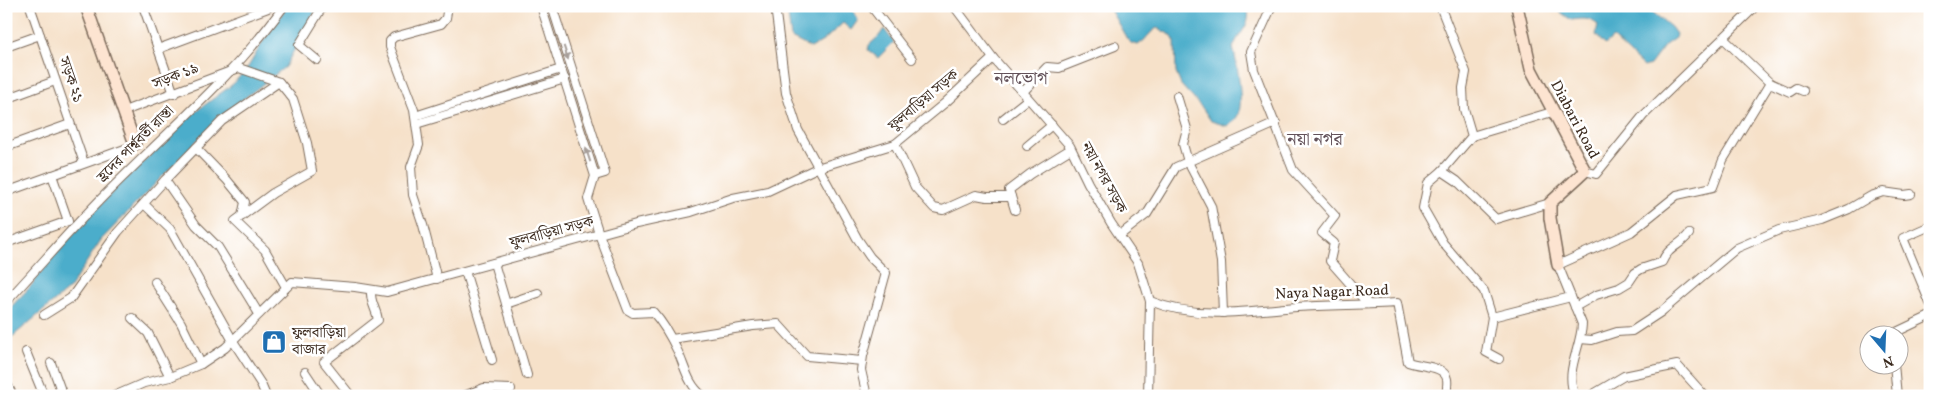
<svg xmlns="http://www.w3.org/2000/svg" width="1936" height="402" font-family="Vollkorn,'Noto Serif Bengali',serif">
	<rect width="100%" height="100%" fill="#fff"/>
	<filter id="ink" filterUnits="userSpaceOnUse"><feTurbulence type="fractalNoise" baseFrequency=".02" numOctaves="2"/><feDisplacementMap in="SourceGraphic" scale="10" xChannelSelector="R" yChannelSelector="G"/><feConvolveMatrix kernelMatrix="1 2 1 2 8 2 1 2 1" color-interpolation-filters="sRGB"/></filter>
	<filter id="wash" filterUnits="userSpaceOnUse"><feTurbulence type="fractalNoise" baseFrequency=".0096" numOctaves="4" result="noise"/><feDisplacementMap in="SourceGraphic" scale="20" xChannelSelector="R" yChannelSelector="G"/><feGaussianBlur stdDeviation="1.12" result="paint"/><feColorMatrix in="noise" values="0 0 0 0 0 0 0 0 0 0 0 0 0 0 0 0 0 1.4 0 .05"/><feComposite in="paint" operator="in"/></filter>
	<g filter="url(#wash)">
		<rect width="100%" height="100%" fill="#f6e1c9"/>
		<!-- water -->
		<g fill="#4badcb" stroke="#436c74">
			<path d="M287,6h31l-33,61 -66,51 -118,122 -32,49 -63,53v-30l24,-25 27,-36 59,-63 79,-76 38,-28 15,-17 17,-29z"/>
			<path d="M796,6h57l-1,2 6,12 -7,10 -8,-7 -20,18 -12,7 -20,-10 -3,-23z"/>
			<path d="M1108,6h59c7,6 14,6 21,0h59c6,20 -8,25 -14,42 4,14 11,54 5,67 -2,5 -7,8 -11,11l-16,-5 -8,-12 -22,-24 -5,-12 -1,-31 -4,-7 -14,-7c-8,4 -11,13 -19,17l-7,-2 -4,-4z"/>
			<path d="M1569,6h76l26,21 5,7 -1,4 -10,7 -15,20 -6,2 -31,-29 -8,7 -9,-10 2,-10c-9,-8 -16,-6 -27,-5l-12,-9z"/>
			<path d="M884,29l10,13 -16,16 -10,-8 1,-5 10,-9z"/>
		</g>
	</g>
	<g filter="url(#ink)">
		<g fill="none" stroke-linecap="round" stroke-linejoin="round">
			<defs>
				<g id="street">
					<path d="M30,6l54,157"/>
					<path d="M143,6l31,88"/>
					<path d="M541,6l54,170 -7,23 11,35 29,76 5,3 20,-1c11,12 18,25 25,40 7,15 10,33 25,44"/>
					<path d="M552,6l53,167 -10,3"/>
					<path d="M775,6l11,87 12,37 59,108 13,19 16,16 -23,83 -2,14 6,26"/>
					<path d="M871,6l41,53"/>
					<path d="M954,6l39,52 77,88 18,37 23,40 27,40 12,38 -2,95"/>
					<path d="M1272,6l-21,46 3,18 39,100 42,46 -13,17 12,10 -4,18 38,43"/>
					<path d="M1440,6l26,66 -3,16 1,21 8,27 -30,35 15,10 39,38 54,-16"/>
					<path d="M1724,39l46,44 20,9 6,-4 7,3"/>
					<path d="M6,47l34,-12"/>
					<path d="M158,49l110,-41"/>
					<path d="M317,60l-18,-15 24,-39"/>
					<path d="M1023,92l24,-25 12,1 56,-22"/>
					<path d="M1177,96l10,33 -4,15 5,18 23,44 10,56 2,51"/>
					<path d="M6,99l49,-18"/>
					<path d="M124,111l115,-43 40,14 14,17 14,44 5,28 -39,22 -38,28 30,29 21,37"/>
					<path d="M415,116l146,-47"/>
					<path d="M1003,119l25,-20"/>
					<path d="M416,124l149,-45"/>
					<path d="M1472,136l80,-24"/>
					<path d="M895,144l20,43 19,21 9,2 33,-15 11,2h24"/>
					<path d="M1027,146l25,-21"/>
					<path d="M6,147l64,-23"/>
					<path d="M196,148l31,32 18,22 -3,14"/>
					<path d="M1442,171l-14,12 -5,25 20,35 41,48 8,26 79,-20"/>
					<path d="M1585,171l11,3 47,-58 113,-110"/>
					<path d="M165,180l31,45 22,22 41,67"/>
					<path d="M6,192l127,-46 2,-2"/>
					<path d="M144,204l26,25 63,112 28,43 5,12"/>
					<path d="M1015,210l-6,-20 21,-16 39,-24"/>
					<path d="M1930,226l-27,12 27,65"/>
					<path d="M1120,235l27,-21 29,-47 100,-44"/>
					<path d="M6,243l62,-22 -16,-46"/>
					<path d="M494,263l33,112"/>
					<path d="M465,271l27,89"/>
					<path d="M437,279l-14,-54 -10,-30 -2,-28 8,-22 -5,-35 -24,-63v-6l4,-4 47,-13 5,-6 2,-12"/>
					<path d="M155,282l26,41 20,41"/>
					<path d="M1150,301c46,19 98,10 147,6 33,-2 67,-2 100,-4l11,59c13,5 36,3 39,17 1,5 -1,12 0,17"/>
					<path d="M6,302c30,-32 59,-66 90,-98 63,-65 135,-124 188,-198"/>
					<path d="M506,304l32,-11"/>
					<path d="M1575,307l21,-12 23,-7 10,-6 6,-9 6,-4 21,-7c6,-15 18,-16 27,-28"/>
					<path d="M44,315l27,-17 47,-66 47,-52 57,-59 57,-39"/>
					<path d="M1492,317l-6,35 13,7"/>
					<path d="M132,318l16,15 22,44"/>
					<path d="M1892,334l38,-18"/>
					<path d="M672,339l81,-13 25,-2 29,32 55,5"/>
					<path d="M1580,339l12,1 25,-8 15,-1 29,-19 76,-64 42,-18 43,-10 27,-11 22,-13 12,-4 21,3 7,-1"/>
					<path d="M26,352l18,44"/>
					<path d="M51,363l12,33"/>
					<path d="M1894,364l3,32"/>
					<path d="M305,372l16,24"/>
					<path d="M6,382l7,14"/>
					<path d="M114,396l30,-13 26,-6 31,-13 24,-16 67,-66 63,5 32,5 249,-68 55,-12 42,-14 35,-7 49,-23 78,-24 51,-42 47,-44"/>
					<path d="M351,396l-27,-34 54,-42c-2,-13 -8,-16 -7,-30"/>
					<path d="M464,396l20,-8 27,1"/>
					<path d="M1575,396c-11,-25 6,-47 7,-72l-24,-59 73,-33 46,-37 36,-8 10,-27 47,-77"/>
					<path d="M1590,396l34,-20 53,-11 28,31"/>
					<path d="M1851,396h2"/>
				</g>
				<g id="secondary">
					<path d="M86,6l49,138"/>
					<path d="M1517,6l14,63 54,102 -35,32v15l8,47"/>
				</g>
			</defs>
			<!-- street casing -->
			<use href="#street" stroke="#7c6a5a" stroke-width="10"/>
			<!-- secondary casing -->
			<use href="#secondary" stroke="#7c6a5a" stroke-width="14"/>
			<!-- street -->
			<use href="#street" stroke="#fff" stroke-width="8"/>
			<!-- secondary -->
			<use href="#secondary" stroke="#fde4d1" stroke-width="11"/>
		</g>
		<!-- one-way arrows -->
		<defs><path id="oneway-solid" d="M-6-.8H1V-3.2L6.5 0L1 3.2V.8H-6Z" transform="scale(1.25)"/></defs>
		<g fill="#a79f9a">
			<use href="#oneway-solid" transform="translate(566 53) rotate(72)"/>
			<use href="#oneway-solid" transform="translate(588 155) rotate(-108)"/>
		</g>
	</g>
	<!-- icons -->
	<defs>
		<symbol id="shop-square" viewBox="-11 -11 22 22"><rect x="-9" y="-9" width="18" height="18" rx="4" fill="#1f6fb2" stroke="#fff"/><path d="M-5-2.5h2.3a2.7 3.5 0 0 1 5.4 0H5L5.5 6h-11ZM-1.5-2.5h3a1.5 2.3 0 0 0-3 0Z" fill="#fff"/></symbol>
	</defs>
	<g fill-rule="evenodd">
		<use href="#shop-square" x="260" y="328" width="28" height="28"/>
	</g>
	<g text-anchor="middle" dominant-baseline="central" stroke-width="5" stroke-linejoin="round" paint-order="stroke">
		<!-- street labels -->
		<g font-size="15" fill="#3b2a1e" stroke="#fff">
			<text transform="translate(176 77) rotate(-21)">সড়ক ১৯</text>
			<text transform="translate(70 80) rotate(71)">সড়ক ২১</text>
			<text transform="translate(924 101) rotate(-40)">ফুলবাড়িয়া সড়ক</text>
			<text transform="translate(1574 120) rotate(62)">Diabari Road</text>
			<text transform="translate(136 145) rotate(-45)">হ্রদের পার্শ্ববর্তী রাস্তা</text>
			<text transform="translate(1103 178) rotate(61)">নয়া নগর সড়ক</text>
			<text transform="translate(552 233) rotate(-15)">ফুলবাড়িয়া সড়ক</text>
			<text transform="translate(1332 293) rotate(-2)">Naya Nagar Road</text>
		</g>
		<!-- poi labels -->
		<g font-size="15" fill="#3b2a1e" stroke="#fff" text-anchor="start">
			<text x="292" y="333">ফুলবাড়িয়া<tspan x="292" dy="17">বাজার</tspan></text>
		</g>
		<!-- quarter labels -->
		<g font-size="18" fill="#63525a" stroke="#fff">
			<text x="1021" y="79">নলভোগ</text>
			<text x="1315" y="140">নয়া নগর</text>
		</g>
	</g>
	<!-- margin -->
	<rect width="1936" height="402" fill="none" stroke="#fff" stroke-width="25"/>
	<!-- north arrow -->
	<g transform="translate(1884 350) rotate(161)"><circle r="24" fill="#ffffff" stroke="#b1aaa5"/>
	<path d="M0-4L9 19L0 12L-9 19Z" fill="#1f6fb2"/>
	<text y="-8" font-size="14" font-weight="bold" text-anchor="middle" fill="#3b2a1e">N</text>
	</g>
</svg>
